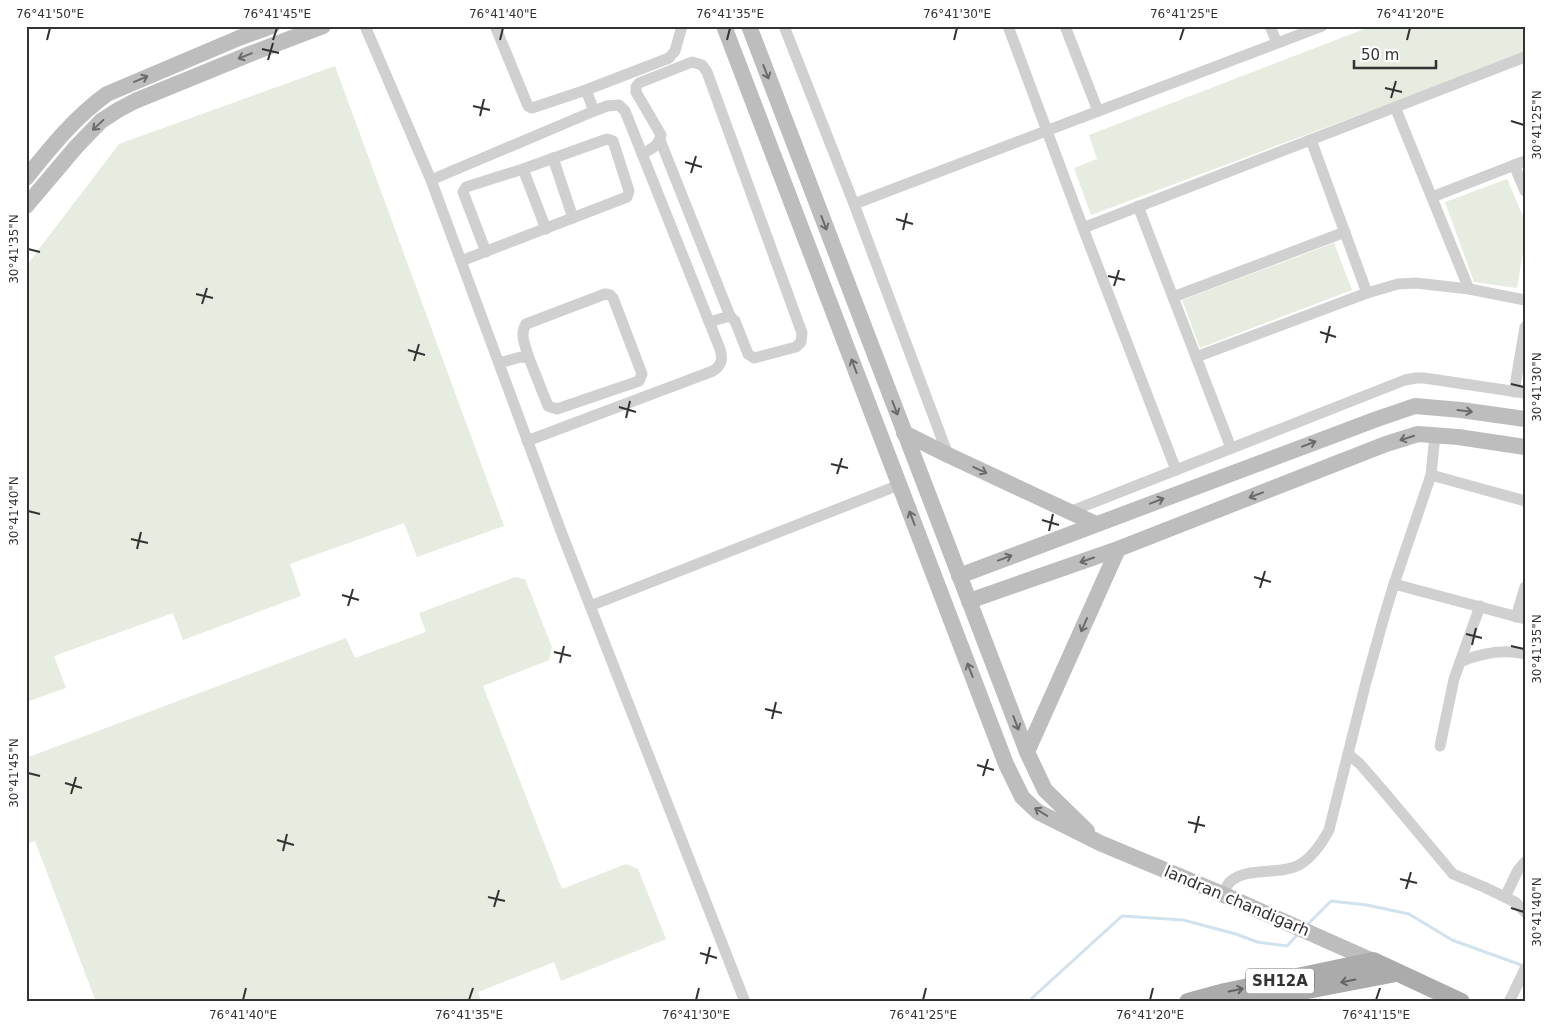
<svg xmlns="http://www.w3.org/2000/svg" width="1551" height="1028" font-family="'DejaVu Sans',sans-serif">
	<rect width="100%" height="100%" fill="#fff"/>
	<!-- green -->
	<g fill="#e6ecdf">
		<path d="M1372,26h153v27l-434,162 -17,-47 23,-9 -8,-24z"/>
		<path d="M335,66l169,460 -87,31 -13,-34 -114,41 11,32 -118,44 -10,-27 -119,43 12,32 -40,14v-436l93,-122z"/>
		<path d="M1507,179l18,42v19l-8,48 -43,-6 -29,-80z"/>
		<path d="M1334,243l18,47 -152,58 -18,-48z"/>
		<path d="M515,577l10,2 27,68 -3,13 -66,26 79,203 64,-25 12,5 28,70 -105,42 -7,-19 -76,30 4,10h-386l-61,-161 -9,3v-86l320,-120 9,20 71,-26 -7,-19z"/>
	</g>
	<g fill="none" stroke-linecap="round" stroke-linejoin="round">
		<!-- stream -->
		<g stroke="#cfe2ee" stroke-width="3">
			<path d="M1306,926l25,-25 36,4 42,9 43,26 72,26"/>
			<path d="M1032,998l90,-82 61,4 53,14 21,8 30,4 11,-12"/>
		</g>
		<!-- street -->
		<g stroke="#d0d0d0" stroke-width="11">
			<path d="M365,26l66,154 131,354 183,468"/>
			<path d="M495,26l33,80 4,2 54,-18 8,21"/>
			<path d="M784,26l70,178 94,251"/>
			<path d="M1008,26l75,202 93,242"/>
			<path d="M1065,26l33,85"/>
			<path d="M1270,26l7,17"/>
			<path d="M586,90l83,-32 6,-7 7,-25"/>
			<path d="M1395,107l74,182"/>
			<path d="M660,140l70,176"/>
			<path d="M1311,140l56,153"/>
			<path d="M642,154c9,-5 17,-8 19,-19l-25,-43v-5l3,-4 53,-21 10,3 5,7 95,261 -1,9 -5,5 -42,11 -6,-4 -13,-33 -5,-5 -21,6"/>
			<path d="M553,158l20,60"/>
			<path d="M1514,165l11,26"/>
			<path d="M523,169l23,60"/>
			<path d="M431,180l163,-69 13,-5 12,-1 6,6 95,238c3,10 2,16 -7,22l-186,70"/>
			<path d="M1432,197l93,-36"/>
			<path d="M854,204l468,-178"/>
			<path d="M1138,206l93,242"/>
			<path d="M1083,228l442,-171"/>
			<path d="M461,261l166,-64 2,-6 -16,-50 -6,-2 -84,30 -57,18 -3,5 23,60"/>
			<path d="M1173,297l172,-65"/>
			<path d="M1196,357l171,-64 31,-9 18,-1 53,6 56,11"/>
			<path d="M499,363l22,-6 8,1 19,48 9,3 82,-28 3,-7 -29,-76 -3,-3 -5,-1 -79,30c-7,11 0,23 3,34"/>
			<path d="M1514,392l11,-65"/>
			<path d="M1431,475l4,-40"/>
			<path d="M1069,512l336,-132 11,-2h8l101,15"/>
			<path d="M1394,584l131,35"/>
			<path d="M590,606l309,-121"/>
			<path d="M1516,617l9,-30"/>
			<path d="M1460,662c19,-8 43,-13 65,-8"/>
			<path d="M1440,746l14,-67 26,-73"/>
			<path d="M1348,754l12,10 26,30 67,80 31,13 31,15 10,10"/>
			<path d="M1222,894c3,-4 5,-10 9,-13 16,-14 49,-6 68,-16 14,-8 23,-22 30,-35l37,-148 18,-65 10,-33 37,-109 94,26"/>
			<path d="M1505,897l13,-27 7,-8"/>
			<path d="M1509,1002l16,-33"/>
		</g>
		<!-- secondary -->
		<g stroke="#bdbdbd" stroke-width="16">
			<path d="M724,26l282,738 16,33 16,15 62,31 122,51 151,67"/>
			<path d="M749,26l278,726 18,38 42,41"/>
			<path d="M26,178c25,-31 49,-61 81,-84l132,-56 33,-12"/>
			<path d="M26,206l50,-59 25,-26 17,-11 17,-9 115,-47 73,-28"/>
			<path d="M904,433l44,22 148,69"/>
			<path d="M959,576l418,-157 38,-13 46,4 64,9"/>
			<path d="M969,601l149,-52 268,-105 32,-10 40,3 67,10"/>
			<path d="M1027,752l91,-203"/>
		</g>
		<!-- primary -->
		<g stroke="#ababab" stroke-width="18">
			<path d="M1188,1002l37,-10 148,-31 88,41"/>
			<path d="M1245,1002l151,-29"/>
		</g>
	</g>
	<!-- one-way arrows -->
	<defs><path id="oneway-shaft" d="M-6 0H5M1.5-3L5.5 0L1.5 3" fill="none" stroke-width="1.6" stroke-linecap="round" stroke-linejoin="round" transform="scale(1.25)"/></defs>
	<g stroke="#6a6a6a">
		<use href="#oneway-shaft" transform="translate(245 56) rotate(158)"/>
		<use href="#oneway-shaft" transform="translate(766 72) rotate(69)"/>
		<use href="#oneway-shaft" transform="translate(141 79) rotate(-23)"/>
		<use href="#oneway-shaft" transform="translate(98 125) rotate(137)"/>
		<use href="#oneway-shaft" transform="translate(824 223) rotate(69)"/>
		<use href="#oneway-shaft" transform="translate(854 366) rotate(-111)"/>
		<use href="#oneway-shaft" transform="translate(895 408) rotate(69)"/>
		<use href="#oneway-shaft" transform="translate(1465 411) rotate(7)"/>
		<use href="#oneway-shaft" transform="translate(1407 438) rotate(162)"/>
		<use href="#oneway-shaft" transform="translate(1309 444) rotate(-21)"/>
		<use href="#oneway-shaft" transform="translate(980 470) rotate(25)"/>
		<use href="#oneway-shaft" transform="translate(1256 495) rotate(159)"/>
		<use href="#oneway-shaft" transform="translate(1157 501) rotate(-21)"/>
		<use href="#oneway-shaft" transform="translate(912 518) rotate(-111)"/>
		<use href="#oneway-shaft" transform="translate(1005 558) rotate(-21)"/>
		<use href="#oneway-shaft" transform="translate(1087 560) rotate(161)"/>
		<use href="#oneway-shaft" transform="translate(1084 625) rotate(114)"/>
		<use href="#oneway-shaft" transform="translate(970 670) rotate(-111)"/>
		<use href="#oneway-shaft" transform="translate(1016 723) rotate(69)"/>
		<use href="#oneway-shaft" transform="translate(1041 812) rotate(-148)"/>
	</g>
	<g stroke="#636363">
		<use href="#oneway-shaft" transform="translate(1348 981) rotate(169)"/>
		<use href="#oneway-shaft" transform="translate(1236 990) rotate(-12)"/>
	</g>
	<!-- ticks -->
	<path fill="none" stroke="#333" stroke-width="2" d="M47,40l3,-12M273,40l4,-12M500,40l3,-12M727,40l3,-12M954,40l3,-12M1180,40l4,-12M1407,40l3,-12M262,49l17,4M268,60l5,-17M1385,88l17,4M1391,98l5,-17M473,106l17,4M480,116l4,-17M1511,121l13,4M685,162l17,5M691,173l5,-17M896,219l17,5M903,230l4,-17M28,249l12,3M1108,276l17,4M1114,286l5,-16M196,294l17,4M202,304l5,-16M1320,332l16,5M1326,343l4,-17M408,350l17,5M414,361l5,-17M1511,384l13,3M619,407l17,5M626,418l4,-17M831,464l17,4M837,474l5,-16M28,511l12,3M1042,520l17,5M1049,531l4,-17M131,539l17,4M137,549l4,-17M1254,577l17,5M1260,588l5,-17M342,595l17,5M348,606l5,-17M1466,634l16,4M1472,645l4,-17M1511,646l13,3M554,652l17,4M560,663l4,-17M765,709l17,4M772,719l4,-17M977,765l17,5M28,773l12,3M983,776l5,-17M65,783l17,5M71,794l5,-17M1188,822l17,4M1195,833l4,-17M277,840l17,5M283,851l4,-17M1400,879l17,4M1406,889l5,-17M488,897l17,4M494,907l5,-17M1511,908l13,4M700,953l17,5M706,964l4,-17M243,1000l3,-12M469,1000l4,-12M696,1000l3,-12M923,1000l3,-12M1150,1000l3,-12M1376,1000l4,-12"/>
	<g text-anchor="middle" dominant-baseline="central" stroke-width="5" stroke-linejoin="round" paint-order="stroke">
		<!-- shield labels -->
		<rect fill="#fff" stroke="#707070" stroke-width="1" x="1246" y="968.5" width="68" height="25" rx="4"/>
		<g font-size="15" font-weight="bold" fill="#333">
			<text x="1280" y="981">SH12A</text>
		</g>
		<!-- street labels -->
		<g font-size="16" fill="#333" stroke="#fff">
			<text transform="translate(1237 901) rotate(23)">landran chandigarh</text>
		</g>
	</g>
	<!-- border -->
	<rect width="1551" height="1028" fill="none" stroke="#ffffff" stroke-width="55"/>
	<!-- scale -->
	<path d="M1354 60v8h82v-8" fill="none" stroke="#333333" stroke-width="2.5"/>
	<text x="1361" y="60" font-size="15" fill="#333333" stroke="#ffffff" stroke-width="4" paint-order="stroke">50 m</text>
	<rect x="28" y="28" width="1496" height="972" fill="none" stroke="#333" stroke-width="2"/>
	<g font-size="12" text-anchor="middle" fill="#333">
		<text x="50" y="18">76°41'50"E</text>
		<text x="277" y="18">76°41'45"E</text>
		<text x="503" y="18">76°41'40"E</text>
		<text x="730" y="18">76°41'35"E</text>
		<text x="957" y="18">76°41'30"E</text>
		<text x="1184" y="18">76°41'25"E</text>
		<text x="1410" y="18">76°41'20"E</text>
		<text transform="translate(1537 125) rotate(-90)" y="4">30°41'25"N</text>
		<text transform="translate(14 249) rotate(-90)" y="4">30°41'35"N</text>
		<text transform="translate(1537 387) rotate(-90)" y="4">30°41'30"N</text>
		<text transform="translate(14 511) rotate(-90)" y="4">30°41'40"N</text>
		<text transform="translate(1537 649) rotate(-90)" y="4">30°41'35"N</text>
		<text transform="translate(14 773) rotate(-90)" y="4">30°41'45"N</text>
		<text transform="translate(1537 912) rotate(-90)" y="4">30°41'40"N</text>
		<text x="243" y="1019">76°41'40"E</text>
		<text x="469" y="1019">76°41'35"E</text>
		<text x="696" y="1019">76°41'30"E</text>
		<text x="923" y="1019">76°41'25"E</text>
		<text x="1150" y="1019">76°41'20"E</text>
		<text x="1376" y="1019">76°41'15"E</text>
	</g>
</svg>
